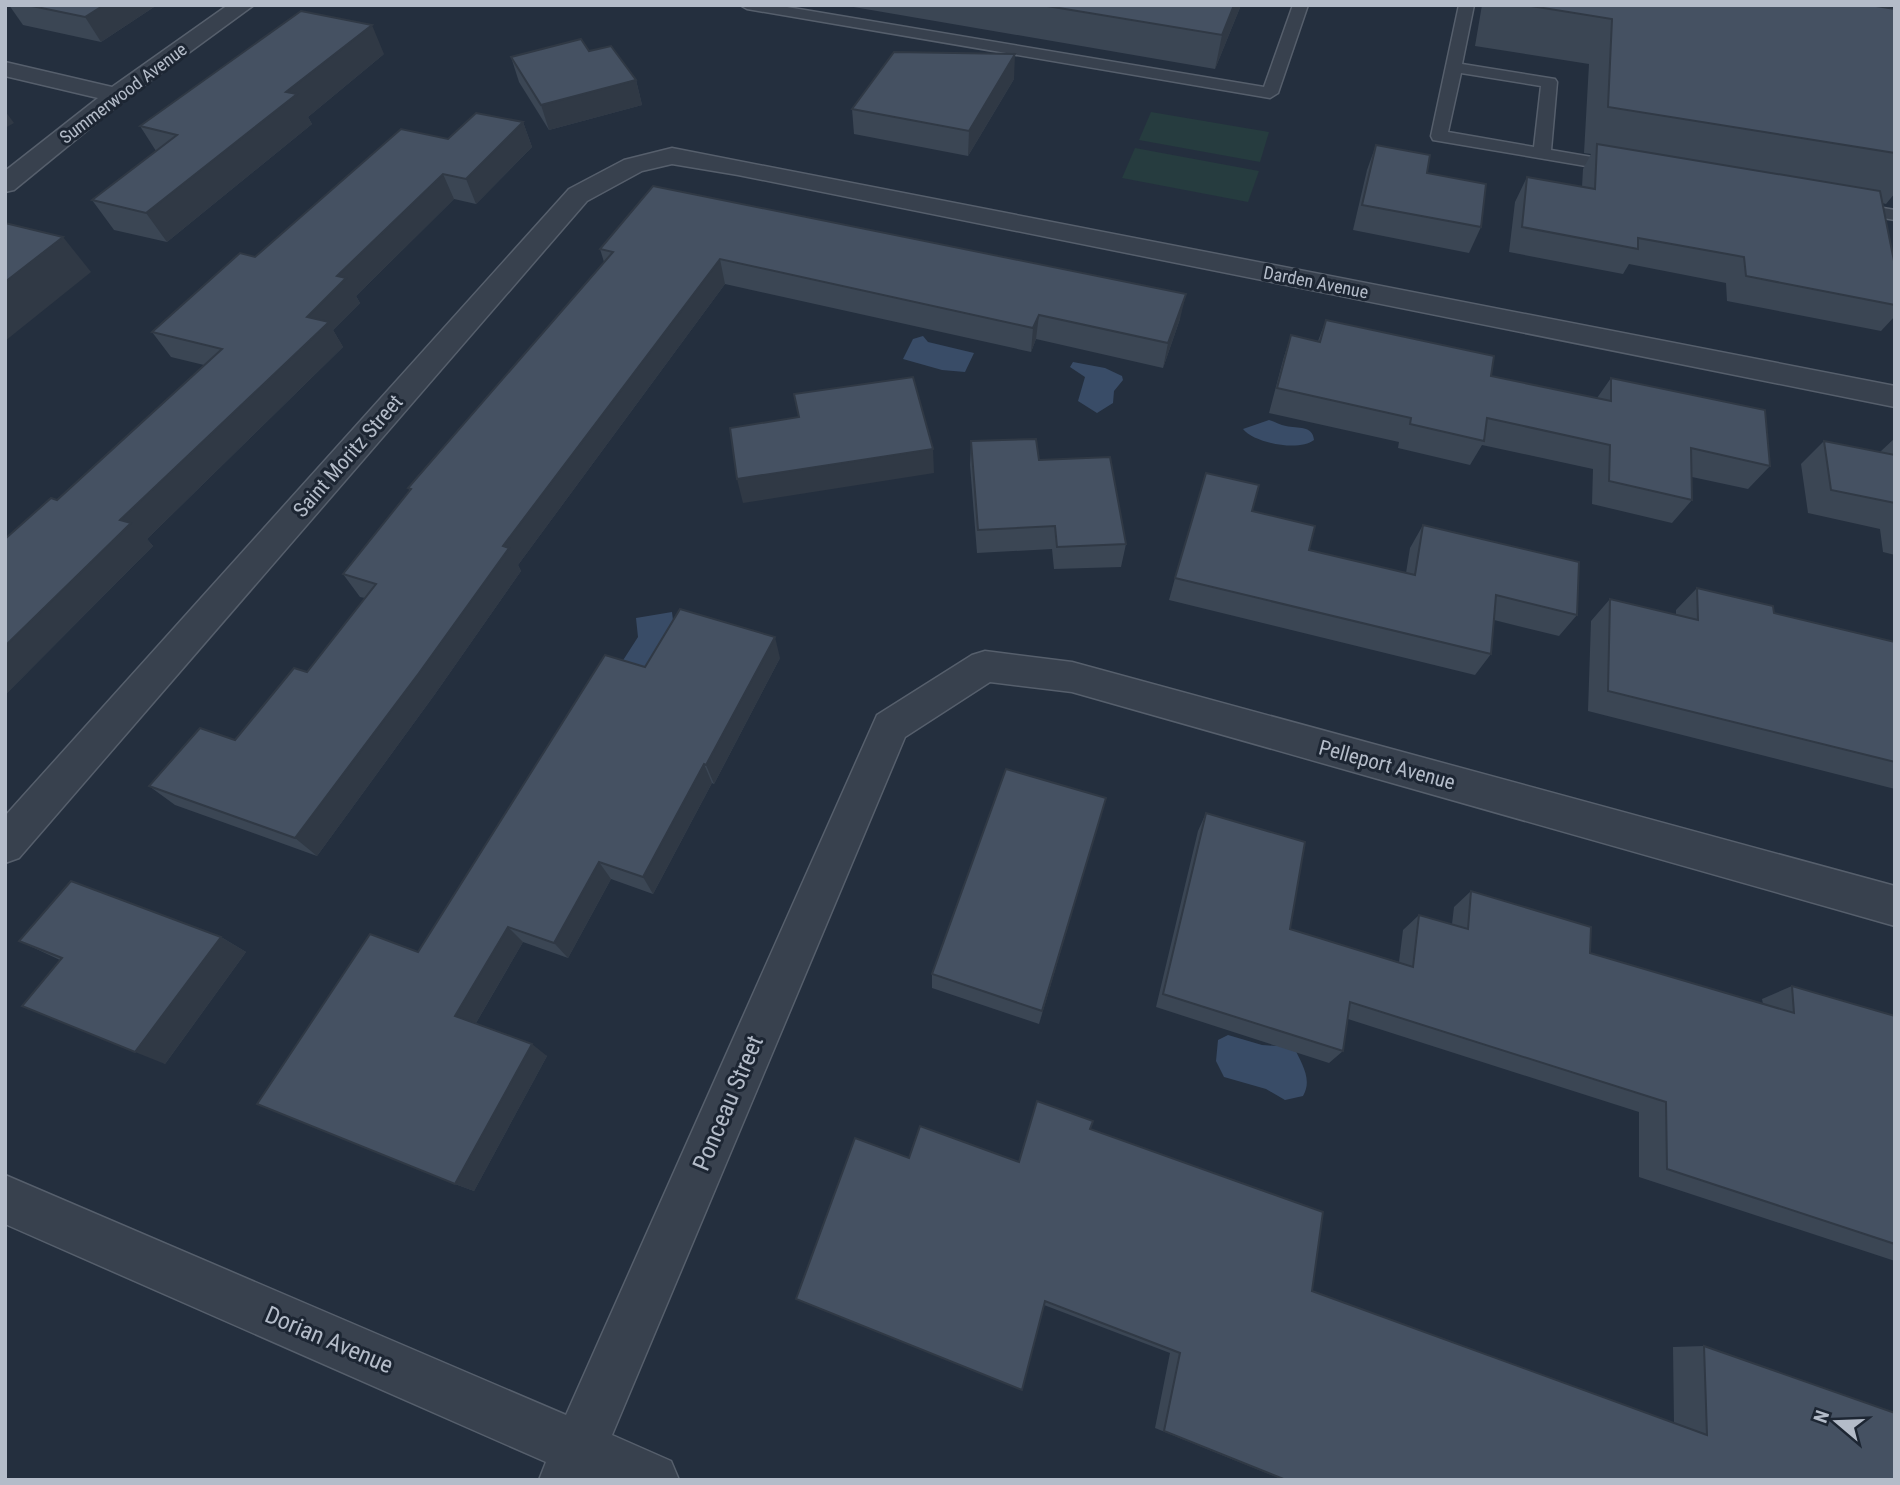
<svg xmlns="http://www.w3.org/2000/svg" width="1900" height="1485" font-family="'Roboto Condensed',sans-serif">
	<rect width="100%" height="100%" fill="#242f3e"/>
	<!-- green -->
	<g fill="#263c3f">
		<path d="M1151,112l118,20 -9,30 -121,-22z"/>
		<path d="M1135,148l124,23 -11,31 -126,-24z"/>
	</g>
	<!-- water -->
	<g fill="#394c67">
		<path d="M923,336l5,6 46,11 -9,19 -23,-2 -39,-11 10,-20z"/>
		<path d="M1073,362l32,6 17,8 1,4 -9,11 -1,12 -16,10 -19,-12 7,-24 -15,-10z"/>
		<path d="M1269,420c6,2 11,5 17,6 12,3 27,-1 28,14 -15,12 -60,3 -71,-11z"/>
		<path d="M672,612l3,25 -15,40 -40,-12 18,-28 -2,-19z"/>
		<path d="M1228,1035l34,10 32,2c7,16 19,32 9,49l-18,4 -19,-11 -42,-12 -8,-16 2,-21z"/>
	</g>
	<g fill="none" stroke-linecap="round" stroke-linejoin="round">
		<defs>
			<g id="service">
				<path d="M740,5h35l489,82 29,-82h15l-30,88 -8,5 -523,-89z"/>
				<path d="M1459,5h15l-12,59 93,15 2,3 -6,68 76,13 3,4 -3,4 -6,1 -188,-32 -2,-4zM1461,73l80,13 -7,61 -86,-15z"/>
				<path d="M1848,202l47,8v10l-53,-9 -3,-4 3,-4z"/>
			</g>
			<g id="minor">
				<path d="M228,5h26l-130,95 -110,90 -9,2v-21l93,-73 -93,-22v-14l107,25z"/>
				<path d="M672,148l1223,238v21l-1157,-232 -66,-11 -30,7 -55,30 -568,657 -14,5v-47l564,-627 55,-29z"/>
				<path d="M985,651l87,11 823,224v40l-823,-234 -82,-10 -85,55 -293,698 59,26 8,19h-140l7,-18 -541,-238v-49l561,240 311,-700 95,-60z"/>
			</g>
		</defs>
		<!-- service casing -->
		<use href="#service" stroke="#565f6c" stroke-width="3"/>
		<!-- minor casing -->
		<use href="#minor" stroke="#565f6c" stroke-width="3"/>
		<!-- service -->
		<use href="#service" fill="#38414e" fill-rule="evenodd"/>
		<!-- minor -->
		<use href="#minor" fill="#38414e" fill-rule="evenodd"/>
	</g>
	<!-- wall -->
	<g fill="#3b4654">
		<path d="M9,5h148l-56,37 -78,-17z"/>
		<path d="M842,5h399l-26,64z"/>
		<path d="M1482,5h388l25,4v184l-9,11 -4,-1 13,63v50l-14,15 -154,-30 -1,-18 -97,-19 -6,10 -114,-22 6,-50 12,-25 55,10 1,-18 8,-15 -7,-1 5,-89 -114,-18z"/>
		<path d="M589,51l47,29 6,25 -93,25 -30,-48 -8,-25z"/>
		<path d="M384,54l-76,63 4,7 -145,118 -53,-12 -22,-30 64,-49 -16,-25z"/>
		<path d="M1014,79l-46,77 -114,-22 -2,-25z"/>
		<path d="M523,122l9,25 -56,57 -22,-5 -98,97 4,7 -27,27 10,17 -196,192 6,7 -148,149v-156l52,-39 147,-135 -33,-8 -19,-25 103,-75 193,-118z"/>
		<path d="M1376,145l51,28 54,54 -12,26 -116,-23 14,-60z"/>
		<path d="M653,186l527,133 -17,49 -127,-29 -5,13 -306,-68 -207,281 3,6 -86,123 -118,162 -142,-51 -26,-19 86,-46 72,-68 58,-74 -5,-1 -17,-23 67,-83 -2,-3 196,-226 -4,-13z"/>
		<path d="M1326,320l165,56 106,22 14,-20 159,88 -22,23 -56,-12v23l-20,23 -80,-19 1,-35 -111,-24 -12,20 -72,-17 1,-6 -130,-29 14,-53 8,-25 27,6z"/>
		<path d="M1895,438v117l-12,-3 -3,-23 -72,-16 -7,-49 23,-23 56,11z"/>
		<path d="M971,441l68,19 87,84 -5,23 -67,2 -2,-20 -75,4 -7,-88z"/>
		<path d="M1252,511l57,39 97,23 4,-25 13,-23 154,90 -18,21 -65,-16 -3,34 -16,21 -306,-75 6,-22z"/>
		<path d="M1697,588l77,25 121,29v147l-307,-78 3,-90 19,-22 66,16v-5z"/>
		<path d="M780,658l-66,126 -2,-1 -59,111 -42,-15 -43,79 -45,-16 -47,81 71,33 -73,135 -19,-7 -37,-232z"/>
		<path d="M1106,798l-67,226 -107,-36v-14z"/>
		<path d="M1206,813l84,116 109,33 4,-32 16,-15 33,9 2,-17 17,-16 119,62 173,51 -1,-5 30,-13 103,30v245l-256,-84v-65l-291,-93 -5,32 -14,12 -173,-56 42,-176z"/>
		<path d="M221,937l25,15 -81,112 -105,-104 -41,-19z"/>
		<path d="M1090,1129l222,162 362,132 -1,-76 31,-1 191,134h-611l-129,-52 15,-75 -126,-48 -135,-147 110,4z"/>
	</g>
	<!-- shaded-wall -->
	<g fill="#303945">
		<path d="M104,5h53l-56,37 -16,-25z"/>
		<path d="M1234,5h7l-26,64 7,-34z"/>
		<path d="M372,25l12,29 -76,63 4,7 -145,118 -21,-29 140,-121z"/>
		<path d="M1015,54l-1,25 -46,77 1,-25z"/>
		<path d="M636,80l6,25 -93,25 -8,-25z"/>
		<path d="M5,111l9,12 -9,5z"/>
		<path d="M523,122l9,25 -56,57 -10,-25z"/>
		<path d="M443,174l11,25 -98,97 4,7 -27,27 10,17 -196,192 6,7 -148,149v-49l302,-329 30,-41z"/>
		<path d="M63,237l28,35 -86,69v-59z"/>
		<path d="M720,259l5,25 -207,281 3,6 -86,123 -118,162 -22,-18 208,-292z"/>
		<path d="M1186,294l-6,25 -17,49 5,-25z"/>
		<path d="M1039,315l-3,24 -5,13 2,-24z"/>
		<path d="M933,449l1,24 -191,30 -6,-24z"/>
		<path d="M775,637l5,21 -66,126 -8,-19z"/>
		<path d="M704,764l8,19 -59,111 -10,-17z"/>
		<path d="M599,862l12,17 -43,79 -14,-15z"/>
		<path d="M508,927l15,15 -50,86 -18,-12z"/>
		<path d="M221,937l25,15 -81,112 -30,-12z"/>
		<path d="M532,1044l15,12 -73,135 -19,-7z"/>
	</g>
	<!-- building -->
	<g fill="#455162" stroke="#303945" stroke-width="2">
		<path d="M27,5h77l-19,12z"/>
		<path d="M1041,5h193l-12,30z"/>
		<path d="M1525,5h345l25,4v144l-287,-46 4,-88z"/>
		<path d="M301,11l71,14 -86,67 11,2 -151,119 -54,-13 85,-65 -37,-9z"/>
		<path d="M581,39l8,12 22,-5 25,34 -95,25 -30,-48z"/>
		<path d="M894,52l121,2 -46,77 -117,-22z"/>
		<path d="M476,113l47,9 -57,57 -23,-5 -106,102 9,2 -39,39 22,5 -209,198 11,3 -126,123v-107l46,-41 6,2 165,-151 -70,-17 88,-79 15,4 146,-128 47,10z"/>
		<path d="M1597,144l283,47 15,75v39l-149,-29 -2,-19 -106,-19v11l-116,-22 5,-50 68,12z"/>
		<path d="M1376,145l54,10 -3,18 59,11 -5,43 -119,-22z"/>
		<path d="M653,186l533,108 -18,49 -129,-28 -6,13 -313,-69 -217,287 6,2 -90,125 -124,165 -146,-52 51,-58 35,12 59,-72 13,4 69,-88 -33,-10 68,-85 -3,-1 205,-236 -13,-3z"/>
		<path d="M5,223l58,14 -58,45z"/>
		<path d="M1326,320l168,36 -3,20 120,25v-23l154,32 5,56 -79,-18 1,52 -83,-19 1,-36 -123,-27 -3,23 -74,-17 1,-6 -134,-30 14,-53 29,7z"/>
		<path d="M913,377l20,72 -196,30 -7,-51 69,-11 -5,-23z"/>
		<path d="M1036,439l3,21 71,-3 16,87 -69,3 -2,-21 -77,4 -7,-89z"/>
		<path d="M1824,441l71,14v48l-64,-13z"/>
		<path d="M1206,473l53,12 -7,26 63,15 -6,24 106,25 8,-50 156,37 -2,53 -81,-20 -5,59 -316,-76z"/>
		<path d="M1697,588l76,18 1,7 121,29v120l-287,-71 2,-92 88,21z"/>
		<path d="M680,609l95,28 -69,128 -2,-1 -61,113 -44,-15 -45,81 -46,-16 -53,89 77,28 -77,140 -198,-80 113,-170 48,18 187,-297 40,12z"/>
		<path d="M1006,769l100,29 -64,213 -110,-37z"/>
		<path d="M1206,813l99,29 -15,87 123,38 6,-52 49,14 3,-38 120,36 -1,26 204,60 -2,-27 103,30v228l-228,-75 -1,-67 -316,-100 -7,49 -180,-57z"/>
		<path d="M71,881l150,56 -86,115 -113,-46 40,-48 -43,-17z"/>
		<path d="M1037,1101l56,20 -3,8 233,83 -11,79 395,144 -3,-89 191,67v67h-609l-122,-49 16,-78 -135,-52 -23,89 -226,-91 59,-161 54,20 11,-32 99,36z"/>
	</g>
	<g text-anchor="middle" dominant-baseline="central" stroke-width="6" stroke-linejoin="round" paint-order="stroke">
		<!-- far-street labels -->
		<g font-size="18" fill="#b4bcc9" stroke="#1d2633">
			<text transform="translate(123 93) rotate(-37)">Summerwood Avenue</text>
			<text transform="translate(1316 282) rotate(11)">Darden Avenue</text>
		</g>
		<!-- street labels -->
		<g font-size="21" fill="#b4bcc9" stroke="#1d2633">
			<text transform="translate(348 456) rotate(-49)">Saint Moritz Street</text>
			<text transform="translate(1387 765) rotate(15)">Pelleport Avenue</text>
		</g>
		<!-- near-street labels -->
		<g font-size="24" fill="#b4bcc9" stroke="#1d2633">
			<text transform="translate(728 1103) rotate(-67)">Ponceau Street</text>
			<text transform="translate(329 1340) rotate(23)">Dorian Avenue</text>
		</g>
	</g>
	<!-- border -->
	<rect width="1900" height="1485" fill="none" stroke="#b4bcc9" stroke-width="14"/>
	<!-- north arrow -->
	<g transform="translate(1837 1422) rotate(289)" stroke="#1d2633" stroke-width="5" paint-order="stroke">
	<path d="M0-5L12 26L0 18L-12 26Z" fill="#b4bcc9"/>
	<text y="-10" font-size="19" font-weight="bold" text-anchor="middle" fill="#b4bcc9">N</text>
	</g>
</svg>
